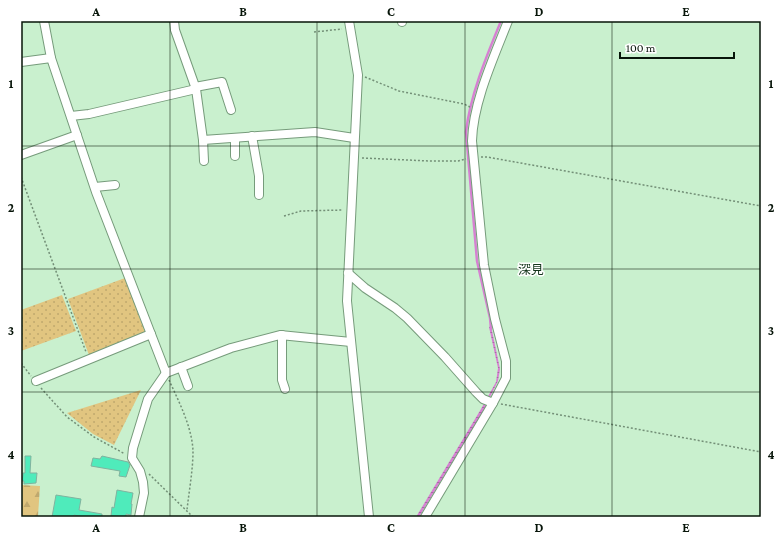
<svg xmlns="http://www.w3.org/2000/svg" width="782" height="538" font-family="'Crimson Pro','Noto Sans JP',serif">
	<defs>
		<pattern id="grass-dots" width="8" height="8" patternUnits="userSpaceOnUse"><rect width="8" height="8" fill="#e1c580"/><path d="M2 2h.1M6 6h.1" fill="none" stroke="#c0a86d" stroke-width="1.8" stroke-linecap="round"/></pattern>
		<pattern id="forest-firs" width="22" height="20" patternUnits="userSpaceOnUse"><rect width="22" height="20" fill="#e1c580"/><path d="M5 1l3.5 6h-7zM16 11l3.5 6h-7z" fill="#c0a86d"/></pattern>
		<pattern id="water-rules" width="6" height="5" patternUnits="userSpaceOnUse"><rect width="6" height="5" fill="#d681d2"/><path d="M0 2.5h6" fill="none" stroke="#ac68a9"/></pattern>
	</defs>
	<rect width="100%" height="100%" fill="#c9f0ce"/>
	<!-- grass -->
	<g fill="url(#grass-dots)">
		<path d="M125,278l20,54 -56,23 -21,-56z"/>
		<path d="M62,295l14,36 -55,20v-41z"/>
		<path d="M141,390l-27,55 -21,-11 -26,-21z"/>
	</g>
	<!-- forest -->
	<path fill="url(#forest-firs)" d="M21,485l19,1 -2,30h-17z"/>
	<!-- water -->
	<path fill="url(#water-rules)" d="M491,326l9,43 -2,12 -15,30 -64,106h-3l65,-108 15,-27 2,-14 -9,-41z"/>
	<g fill="none" stroke-linecap="round" stroke-linejoin="round">
		<!-- stream -->
		<path stroke="#d681d2" stroke-width="2.5" d="M491,329l-1,-11 -13,-57 -11,-129c4,-37 21,-77 35,-111"/>
	</g>
	<!-- building -->
	<g fill="#4febbb" stroke="#80b39f">
		<path d="M25,456h6l-1,17h7l-1,10 -12,1v-3h-2l1,-6v-2h2z"/>
		<path d="M102,456l26,6 2,3 -4,12 -7,-1 1,-5 -29,-5 2,-8 7,1z"/>
		<path d="M117,490l16,3 -2,11h1l-1,11 -5,-1v3l-15,-1 1,-9 2,1z"/>
		<path d="M56,495l25,4 -2,11 23,4v3h-18l-10,-2 -1,2h-21z"/>
	</g>
	<g fill="none" stroke-linecap="round" stroke-linejoin="round">
		<defs>
			<g id="minor">
				<path d="M44,21l7,37 45,134 70,181"/>
				<path d="M174,21l1,9 21,59 7,51 112,-8 39,6"/>
				<path d="M349,21l9,54 -11,226 22,216"/>
				<path d="M402,21v1"/>
				<path d="M21,62l30,-4"/>
				<path d="M195,87l27,-5 9,28"/>
				<path d="M71,116l18,-2 107,-25"/>
				<path d="M252,136l7,40v19"/>
				<path d="M235,138v18"/>
				<path d="M203,140l1,21"/>
				<path d="M21,155l56,-20"/>
				<path d="M95,187l20,-2"/>
				<path d="M348,273l17,15 30,20 12,10 38,39 31,35 7,7 10,4"/>
				<path d="M282,335v45l3,9"/>
				<path d="M181,367l7,19"/>
				<path d="M36,381l115,-47"/>
				<path d="M139,517l5,-24 -1,-11 -3,-11 -8,-13 1,-10 15,-49 18,-26 65,-25 49,-13 71,7"/>
				<path d="M425,517l68,-114 13,-25v-17l-11,-42 -11,-54 -12,-124c1,-39 22,-84 36,-120"/>
			</g>
		</defs>
		<!-- minor casing -->
		<use href="#minor" stroke="#769b7b" stroke-width="10"/>
		<!-- path -->
		<g stroke="#738f77" stroke-width="1.5" stroke-dasharray="2 2" stroke-linecap="butt">
			<path d="M314,32l28,-3"/>
			<path d="M365,77l34,14 65,13 6,3"/>
			<path d="M481,157h6l274,49"/>
			<path d="M362,158l68,3h28l8,-2"/>
			<path d="M21,177l65,175"/>
			<path d="M284,216l17,-5 42,-1"/>
			<path d="M21,363l10,13"/>
			<path d="M169,380c10,22 23,47 24,71 0,19 -4,40 -6,59"/>
			<path d="M41,388l26,29 27,20 31,17"/>
			<path d="M501,404l260,48"/>
			<path d="M149,474l44,43"/>
		</g>
		<!-- minor -->
		<use href="#minor" stroke="#fff" stroke-width="8"/>
	</g>
	<!-- grid -->
	<path fill="none" stroke="#071509" stroke-width="1" stroke-opacity="0.55" d="M170,21v496M317,21v496M465,21v496M612,21v496M21,146h740M21,269h740M21,392h740"/>
	<g text-anchor="middle" dominant-baseline="central" stroke-width="3" stroke-linejoin="round" paint-order="stroke">
		<!-- quarter labels -->
		<g font-size="13" fill="#13351b" stroke="#fff">
			<text x="531" y="269">深見</text>
		</g>
	</g>
	<!-- border -->
	<rect width="782" height="538" fill="none" stroke="#ffffff" stroke-width="44"/>
	<!-- scale -->
	<path d="M620 52v6h114v-6" fill="none" stroke="#071509" stroke-width="2"/>
	<text x="626" y="52" font-size="12" fill="#071509" stroke="#ffffff" stroke-width="3" paint-order="stroke">100 m</text>
	<rect x="22" y="22" width="738" height="494" fill="none" stroke="#071509" stroke-width="1.5"/>
	<g font-size="13" text-anchor="middle" font-weight="bold" fill="#071509">
		<text x="96" y="16">A</text>
		<text x="243" y="16">B</text>
		<text x="391" y="16">C</text>
		<text x="539" y="16">D</text>
		<text x="686" y="16">E</text>
		<text x="11" y="88">1</text>
		<text x="771" y="88">1</text>
		<text x="11" y="212">2</text>
		<text x="771" y="212">2</text>
		<text x="11" y="335">3</text>
		<text x="771" y="335">3</text>
		<text x="11" y="459">4</text>
		<text x="771" y="459">4</text>
		<text x="96" y="532">A</text>
		<text x="243" y="532">B</text>
		<text x="391" y="532">C</text>
		<text x="539" y="532">D</text>
		<text x="686" y="532">E</text>
	</g>
</svg>
